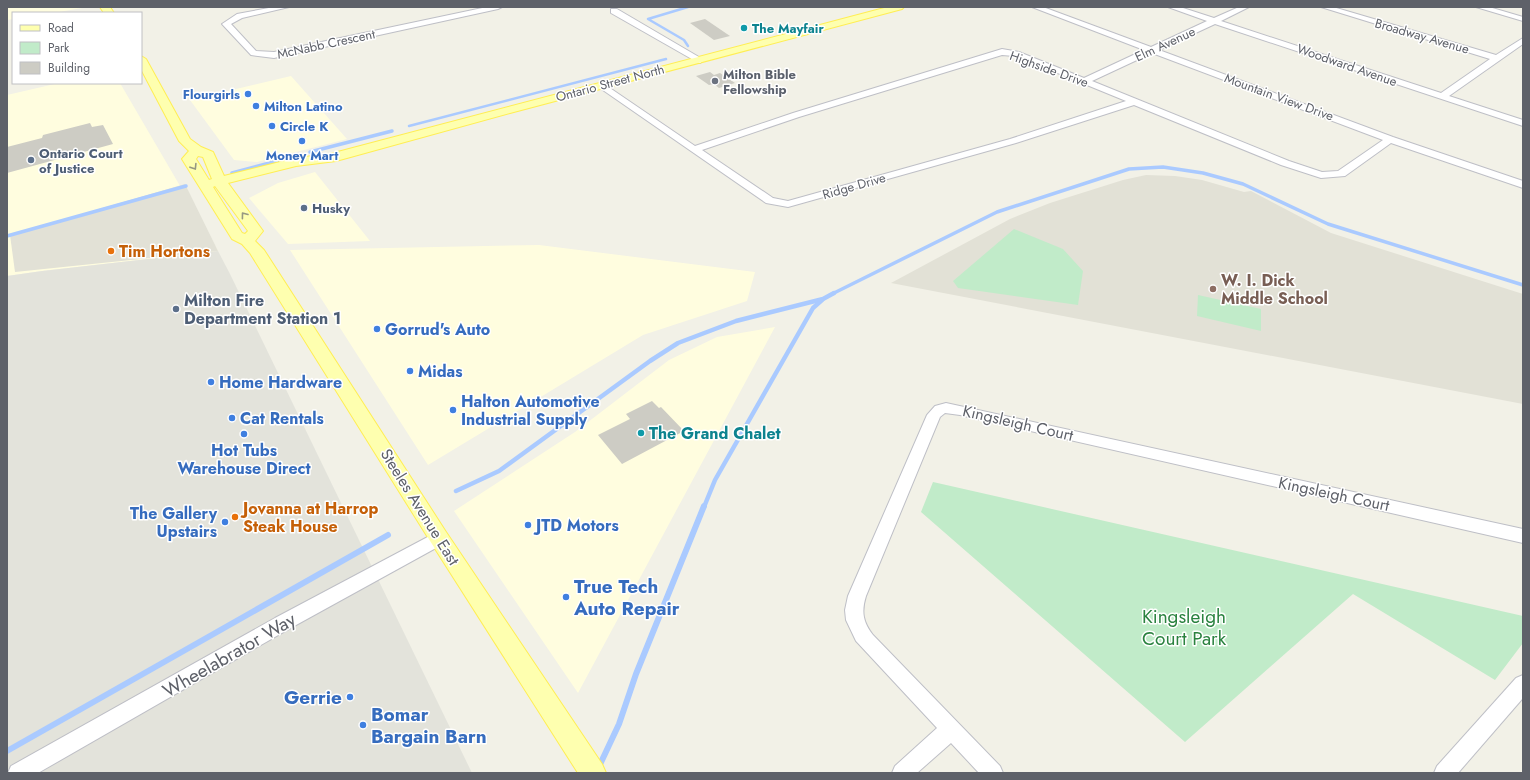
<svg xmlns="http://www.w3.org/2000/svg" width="1530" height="780" font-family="Jost,sans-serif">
	<rect width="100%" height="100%" fill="#f2f1e7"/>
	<!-- commercial -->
	<g fill="#fffddf">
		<path d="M7,7h81l-35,6h-40v6l-6,1z"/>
		<path d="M291,76l56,63 -90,23 -23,-2 -44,-60z"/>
		<path d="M59,83h61l98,168 -176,20 -35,5v-181z"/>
		<path d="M315,172l55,69 -82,3 -39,-46 29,-15z"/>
		<path d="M539,245l216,27 -8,29 -104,34 -215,130 -138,-215z"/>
		<path d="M775,327l-197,366 -124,-182 121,-79 94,-72 48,-23z"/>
	</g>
	<!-- industrial -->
	<path fill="#e3e3db" d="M218,251l12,23 242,499h-465v-497l35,-5z"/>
	<!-- education -->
	<g fill="#e2e1d6">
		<path d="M1146,175l29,1 27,4 42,12 7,-1 80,42 192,61v110l-632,-121 119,-64 40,-16 73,-23z"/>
		<path d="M185,184l33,67 -203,21 -5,-37z"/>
	</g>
	<!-- green -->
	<g fill="#c1ebc9">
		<path d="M1014,229l49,20 20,22 -5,34 -120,-17 -5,-7z"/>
		<path d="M1198,295l63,14v22l-64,-15z"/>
		<path d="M933,482l590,134v27l-28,37 -142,-86 -168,148 -264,-230z"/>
	</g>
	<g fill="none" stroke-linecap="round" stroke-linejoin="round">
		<!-- stream-far3 -->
		<g stroke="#aacaff" stroke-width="2.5">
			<path d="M688,7l-40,12 36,21 4,6"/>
			<path d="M409,126l257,-67"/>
		</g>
		<!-- stream-far2 -->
		<g stroke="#aacaff" stroke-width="3.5">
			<path d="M310,152l82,-21"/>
			<path d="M232,173l60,-16"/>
			<path d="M7,236l179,-50"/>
			<path d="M832,294l165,-82 132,-43 34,-2 40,6 40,11 85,40 195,61"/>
		</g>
		<!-- stream-far1 -->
		<g stroke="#aacaff" stroke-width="4.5">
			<path d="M456,491l43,-20 151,-110 28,-18 58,-22 87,-22 11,-6"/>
			<path d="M704,507l11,-27 98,-172 9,-8"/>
		</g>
		<!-- stream -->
		<g stroke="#aacaff" stroke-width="6">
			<path d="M7,751l381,-216"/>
			<path d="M596,773l23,-49 17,-50 68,-168"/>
		</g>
	</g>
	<!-- building -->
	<g fill="#cdccc4">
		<path d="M705,19l25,17 -16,4 -24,-17z"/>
		<path d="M710,72l4,3 6,-2 15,10 -16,5 -5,-4 -5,1 -13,-9z"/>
		<path d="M90,123l2,4 11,-2 10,19 -106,29v-26l35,-9 1,-3z"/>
		<path d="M652,401l7,7 2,-1 23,24 -62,33 -24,-29 32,-16 -4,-5z"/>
	</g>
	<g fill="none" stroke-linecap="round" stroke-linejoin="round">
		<defs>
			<g id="minor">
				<path d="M274,7h15l-47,11 -11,6 25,27 18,1 213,-45h15l-4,2 -224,49 -23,-3 -29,-31 15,-10z"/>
				<path d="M1032,7h11l108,40 56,-26 -39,-14h12l34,11 25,-11h10l-28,14 220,72 49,-34 -169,-52h12l163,48 27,-17v6l-74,52 74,24v6l-308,-102 -56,26 234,87 130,44v7l-132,-45 -46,33 -24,2 -40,-13 -147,-60 -118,38 -228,64 -22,-4 -169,-117 4,-3 3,1 91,62 98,-33 209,-64 17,3 65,26 60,-28zM1152,53l231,87 -45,31 -16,1 -33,-11 -197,-80zM1002,55l12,1 24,9 88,36 -116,38 -222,62 -15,-3 -71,-48 97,-33z"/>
				<path d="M1476,7h13l34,10v4z"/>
				<path d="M611,9h6l87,51 -4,3 -3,-1 -86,-49z"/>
				<path d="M946,403l577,126v14l-563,-128 -15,-2 -5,4 -74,179c-5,16 -3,26 7,39l127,131 3,7h-24l-28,-30 -34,30h-25l3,-7 42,-38 -81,-87 -10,-21 -1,-10 3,-14 79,-181 8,-9z"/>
				<path d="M439,531l6,2 2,5 -2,5 -158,87 -249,143h-30l3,-7 264,-148z"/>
				<path d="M1523,675v23l-65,75h-24l3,-7 79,-88z"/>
			</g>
			<g id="major">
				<path d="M100,7h10l4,6h-10z"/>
				<path d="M888,7h16l-2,2 -392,104 -174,48 -40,5 -68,17 35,48 -8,10 9,9 182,282 156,232 4,9h-28l-146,-229 -182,-291 -8,-9 -10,-5 -50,-80 7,-8 -10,-10 -38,-72v-13l5,3 44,80 11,8 12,5 11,24 72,-18 34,-4zM198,156l5,1 9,22 -3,1 -13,-21zM215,186l33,45 -3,3 -3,-1 -29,-46z"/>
			</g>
		</defs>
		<!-- minor casing -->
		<use href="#minor" stroke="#bebfc6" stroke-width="2"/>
		<!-- major casing -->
		<use href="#major" stroke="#ffee53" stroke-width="2"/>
		<!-- minor -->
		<use href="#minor" fill="#fff" fill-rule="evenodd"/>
		<!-- major -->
		<use href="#major" fill="#feffaf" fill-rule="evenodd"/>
	</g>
	<!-- one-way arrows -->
	<defs><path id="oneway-chevron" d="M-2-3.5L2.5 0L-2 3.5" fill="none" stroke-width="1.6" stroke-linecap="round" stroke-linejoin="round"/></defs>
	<g stroke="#969882">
		<use href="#oneway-chevron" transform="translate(194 167) rotate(58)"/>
		<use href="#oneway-chevron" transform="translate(244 215) rotate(-127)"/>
	</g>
	<!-- markers -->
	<g fill="#0f9aa8" stroke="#fff" stroke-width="1.5">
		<circle cx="744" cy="28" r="4"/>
		<circle cx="641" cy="433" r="4"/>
	</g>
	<circle fill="#6b7280" stroke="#fff" stroke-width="1.5" cx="715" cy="81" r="4"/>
	<g fill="#3f7fe0" stroke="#fff" stroke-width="1.5">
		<circle cx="248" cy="94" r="4"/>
		<circle cx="256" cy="106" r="4"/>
		<circle cx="272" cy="126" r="4"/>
		<circle cx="302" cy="141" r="4"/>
		<circle cx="377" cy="329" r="4"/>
		<circle cx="410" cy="371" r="4"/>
		<circle cx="211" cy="382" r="4"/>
		<circle cx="453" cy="410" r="4"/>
		<circle cx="232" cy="418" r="4"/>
		<circle cx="244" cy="434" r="4"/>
		<circle cx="225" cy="522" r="4"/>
		<circle cx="528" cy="525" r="4"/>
		<circle cx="566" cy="597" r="4"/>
		<circle cx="350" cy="697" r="4"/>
		<circle cx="363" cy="725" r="4"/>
	</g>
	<g fill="#5c6f8a" stroke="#fff" stroke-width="1.5">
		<circle cx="31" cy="160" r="4"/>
		<circle cx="304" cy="208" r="4"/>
		<circle cx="176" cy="309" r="4"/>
	</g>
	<g fill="#e8710a" stroke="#fff" stroke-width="1.5">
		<circle cx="111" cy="251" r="4"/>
		<circle cx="235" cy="517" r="4"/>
	</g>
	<circle fill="#8d6e63" stroke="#fff" stroke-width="1.5" cx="1213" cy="289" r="4"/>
	<g text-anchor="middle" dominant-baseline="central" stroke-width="3" stroke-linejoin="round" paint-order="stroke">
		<!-- far-culture labels -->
		<g font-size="13" font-weight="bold" fill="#0d838f" stroke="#fff" text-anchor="start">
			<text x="752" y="28">The Mayfair</text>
		</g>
		<!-- far-street labels -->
		<g font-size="13" fill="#5e6169" stroke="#fff">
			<text transform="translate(1422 36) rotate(16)">Broadway Avenue</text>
			<text transform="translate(326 44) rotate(-12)">McNabb Crescent</text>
			<text transform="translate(1165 44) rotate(-25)">Elm Avenue</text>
			<text transform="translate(1347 65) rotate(19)">Woodward Avenue</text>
			<text transform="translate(1049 69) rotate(20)">Highside Drive</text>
			<text transform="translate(610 83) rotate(-15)">Ontario Street North</text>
			<text transform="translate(1279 97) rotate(20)">Mountain View Drive</text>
			<text transform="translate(854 186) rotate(-16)">Ridge Drive</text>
		</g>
		<!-- far-worship labels -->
		<g font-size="13" font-weight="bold" fill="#5b616d" stroke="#fff" text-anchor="start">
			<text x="723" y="74">Milton Bible<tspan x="723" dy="15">Fellowship</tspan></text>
		</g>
		<!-- far-shop labels -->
		<g font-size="13" font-weight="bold" fill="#366cbe" stroke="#fff" text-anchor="start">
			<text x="240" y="94" text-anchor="end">Flourgirls</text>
			<text x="264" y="106">Milton Latino</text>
			<text x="280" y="126">Circle K</text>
			<text x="302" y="155" text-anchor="middle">Money Mart</text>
		</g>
		<!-- far-service labels -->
		<g font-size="13" font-weight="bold" fill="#4e5e75" stroke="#fff" text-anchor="start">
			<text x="39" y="153">Ontario Court<tspan x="39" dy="15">of Justice</tspan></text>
			<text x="312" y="208">Husky</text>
		</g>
		<!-- food labels -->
		<g font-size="16" font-weight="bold" fill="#c56008" stroke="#fff" text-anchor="start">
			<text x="119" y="251">Tim Hortons</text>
			<text x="243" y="508">Jovanna at Harrop<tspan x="243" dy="18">Steak House</tspan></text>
		</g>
		<!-- education labels -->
		<g font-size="16" font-weight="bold" fill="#785e54" stroke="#fff" text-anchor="start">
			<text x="1221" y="280">W. I. Dick<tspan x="1221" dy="18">Middle School</tspan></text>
		</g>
		<!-- service labels -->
		<g font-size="16" font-weight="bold" fill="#4e5e75" stroke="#fff" text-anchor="start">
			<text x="184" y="300">Milton Fire<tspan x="184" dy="18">Department Station 1</tspan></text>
		</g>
		<!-- shop labels -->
		<g font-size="16" font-weight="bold" fill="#366cbe" stroke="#fff" text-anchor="start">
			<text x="385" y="329">Gorrud's Auto</text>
			<text x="418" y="371">Midas</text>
			<text x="219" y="382">Home Hardware</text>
			<text x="461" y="401">Halton Automotive<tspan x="461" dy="18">Industrial Supply</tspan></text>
			<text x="240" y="418">Cat Rentals</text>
			<text x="244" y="450" text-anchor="middle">Hot Tubs<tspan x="244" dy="18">Warehouse Direct</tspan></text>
			<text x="217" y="513" text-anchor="end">The Gallery<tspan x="217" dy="18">Upstairs</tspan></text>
			<text x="536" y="525">JTD Motors</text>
		</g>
		<!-- street labels -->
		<g font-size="16" fill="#5e6169" stroke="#fff">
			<text transform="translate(1018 423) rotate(13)">Kingsleigh Court</text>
			<text transform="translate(1334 494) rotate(12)">Kingsleigh Court</text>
			<text transform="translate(420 507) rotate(58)">Steeles Avenue East</text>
		</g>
		<!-- culture labels -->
		<g font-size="16" font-weight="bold" fill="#0d838f" stroke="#fff" text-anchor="start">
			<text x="649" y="433">The Grand Chalet</text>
		</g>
		<!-- near-shop labels -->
		<g font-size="19" font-weight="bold" fill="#366cbe" stroke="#fff" text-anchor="start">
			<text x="574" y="586">True Tech<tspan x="574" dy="22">Auto Repair</tspan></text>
			<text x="342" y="697" text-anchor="end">Gerrie</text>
			<text x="371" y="714">Bomar<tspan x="371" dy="22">Bargain Barn</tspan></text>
		</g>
		<!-- near-park labels -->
		<g font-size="19" fill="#2a823f" stroke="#fff">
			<text x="1184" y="616">Kingsleigh<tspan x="1184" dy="22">Court Park</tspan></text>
		</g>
		<!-- near-street labels -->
		<g font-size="19" fill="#5e6169" stroke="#fff">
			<text transform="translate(229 655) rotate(-30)">Wheelabrator Way</text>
		</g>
	</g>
	<!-- border -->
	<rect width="1530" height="780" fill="none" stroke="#5e6169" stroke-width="16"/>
	<!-- legend -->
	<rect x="12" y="12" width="130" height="72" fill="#ffffff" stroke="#bfc0c3"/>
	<rect x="20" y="25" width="20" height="6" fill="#feffaf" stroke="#bfc0c3"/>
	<text x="48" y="32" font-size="12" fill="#5e6169">Road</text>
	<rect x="20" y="42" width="20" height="12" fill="#c1ebc9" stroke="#bfc0c3"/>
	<text x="48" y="52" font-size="12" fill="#5e6169">Park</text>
	<rect x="20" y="62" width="20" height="12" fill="#cdccc4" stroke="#bfc0c3"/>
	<text x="48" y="72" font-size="12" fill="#5e6169">Building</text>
</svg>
